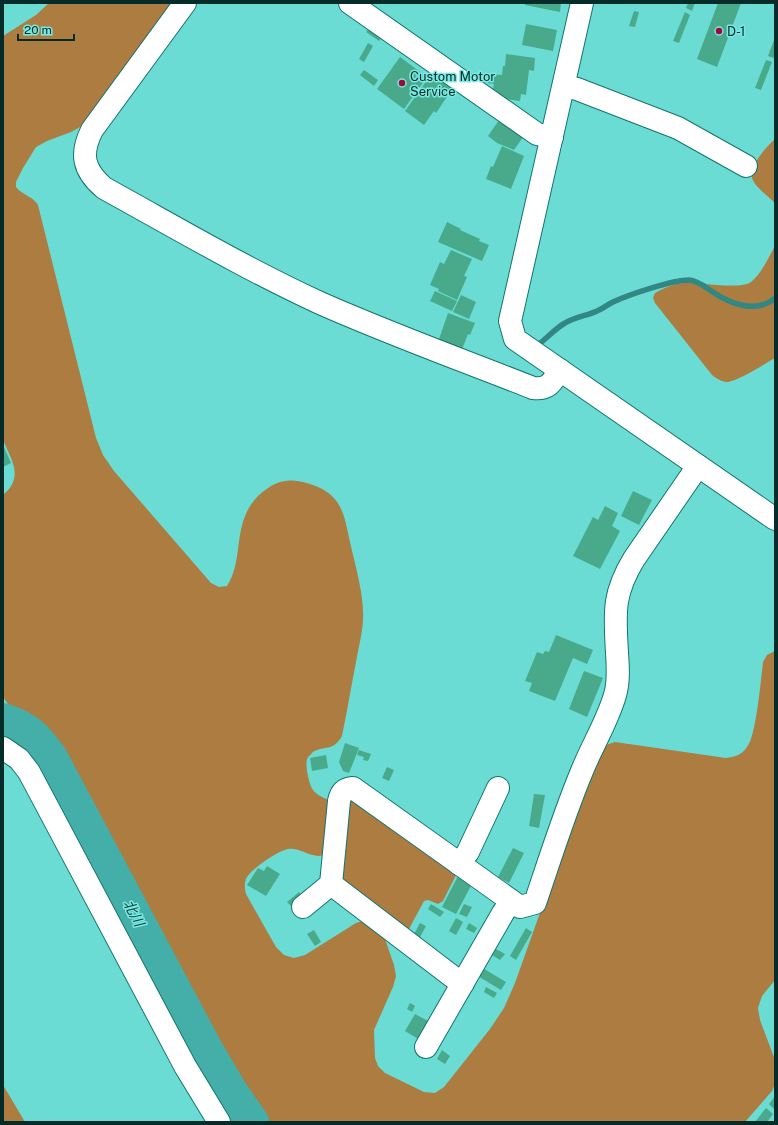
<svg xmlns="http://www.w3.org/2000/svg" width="778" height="1125" font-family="'Public Sans','Noto Sans JP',sans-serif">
	<rect width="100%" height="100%" fill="#6bdcd4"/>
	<!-- forest -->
	<g fill="#ad7c41">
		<path d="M49,3h128l-93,122 -13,7 -24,9 -11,6 -13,21 -7,14v5c6,8 17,9 22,18l58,233 7,17 11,16 97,112 8,4 8,-1c18,-28 4,-62 31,-90 17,-16 31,-19 52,-12 32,10 34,30 40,58 5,23 12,45 13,69 1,17 -4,34 -7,51 -5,25 -9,50 -14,74 -9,16 -17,9 -29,16 -2,2 -5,5 -6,7 -2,6 2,26 6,31 4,6 13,8 18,12l-5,52c-12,7 -25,-7 -38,-5 -11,2 -38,21 -42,30 -2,6 -1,10 0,15l30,53 8,8 10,3 11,-3 51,-32 7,-2 18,12 4,6 9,26 2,11 -3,11 -19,43 1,28 3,8 7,7 39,19 11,1 9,-6 46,-58 14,-21 11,-25 69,-194 22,-44 9,-3 111,16c8,-1 16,-3 21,-11 9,-10 14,-68 16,-85l4,-7 8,-4v329l-13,16 -4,12 2,12 15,40v24l-3,7 -27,31h-485l-23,-34 -22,-38 -158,-296c-4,-7 -9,-15 -15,-20 -14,-12 -29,-21 -39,-37v-202c21,-18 9,-34 0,-55v-404l33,-21z"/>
		<path d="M775,139v64c-6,-6 -21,-17 -23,-25 -3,-12 15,-32 23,-39z"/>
		<path d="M775,246v112c-11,6 -38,24 -49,24 -6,-1 -10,-4 -14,-7l-57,-72 -2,-5 2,-5c8,-5 19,-9 29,-10 15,-1 56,7 67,-1 11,-9 17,-24 24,-36z"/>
		<path d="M348,795l109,78 -14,28 -5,3 -10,-4 -4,1 -15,28h-5l-58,-43 -8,-12z"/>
		<path d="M3,1085l22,37h-22z"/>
	</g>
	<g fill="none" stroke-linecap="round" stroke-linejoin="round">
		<!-- stream -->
		<path stroke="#318782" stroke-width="5.5" d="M539,344c9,-7 17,-16 26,-21 10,-6 21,-7 32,-12 5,-2 10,-6 16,-9 15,-7 59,-22 76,-22 10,1 16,7 24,12 17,12 44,22 62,6"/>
		<!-- river -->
		<path stroke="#44aea8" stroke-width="34" d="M3,720c25,8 33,17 48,38l157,295 23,39 21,30"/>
	</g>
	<!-- building -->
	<g fill="#48aa8b">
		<path d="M525,3h36l-1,9 -35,-7z"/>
		<path d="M688,3h7l-3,8 -6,-3z"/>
		<path d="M718,3h23l-24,64 -20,-8z"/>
		<path d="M634,11l5,1 -4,15 -6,-1z"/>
		<path d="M685,12l5,3 -11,28 -6,-2z"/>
		<path d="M526,24l31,6 -4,21 -31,-6z"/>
		<path d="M370,27l12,10 -3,4 -13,-9z"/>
		<path d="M775,37v17l-1,4 -6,-2z"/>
		<path d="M368,43l5,3 -9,16 -5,-3z"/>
		<path d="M506,54l29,4 -1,13 -5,-1 -3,25 -5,-1 -1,7 -21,-3v-4l-7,-1 2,-9 -6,-1 1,-9 13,1 1,-9h2z"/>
		<path d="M400,57l27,20 -23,32 -27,-20z"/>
		<path d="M766,60l6,2 -11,28 -6,-2z"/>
		<path d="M364,70l14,10 -4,6 -14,-11z"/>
		<path d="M432,73l21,15 -17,25 -2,-2 -10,14 -19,-14z"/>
		<path d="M499,120l24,17 -9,13 -17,-7 -9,-7z"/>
		<path d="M502,146l22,10 -13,33 -25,-10 5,-13 2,1z"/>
		<path d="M447,222l14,7 -1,1 20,9 -1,2 10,4 -7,16 -44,-19z"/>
		<path d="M451,250l21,9 -8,17 3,1 -10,23 -19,-9 1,-2 -9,-4 10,-23 4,2z"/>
		<path d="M435,291l22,10 -5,10 -22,-10z"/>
		<path d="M461,295l15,7 -7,17 -16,-7z"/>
		<path d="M448,313l27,10 -5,12 -2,-1 -7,18 -23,-10z"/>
		<path d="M3,445l8,18 -8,4z"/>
		<path d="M633,491l19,9 -13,25 -18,-9z"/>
		<path d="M605,506l13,7 -6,13 8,5 -20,38 -27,-13 20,-39 5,3z"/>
		<path d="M556,635l37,15 -6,14 -14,-6 -18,43 -26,-10 3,-8 -7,-2 12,-29 6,2 2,-3 4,1z"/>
		<path d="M584,671l19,7 -16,39 -18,-8z"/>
		<path d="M345,743l14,5 -10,25 -6,-2 -4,-9z"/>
		<path d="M359,750l12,4 -3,7 -5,-1 1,-3 -7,-2z"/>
		<path d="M326,755l2,13 -16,3 -2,-13z"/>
		<path d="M387,767l7,3 -5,11 -7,-3z"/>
		<path d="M534,794l11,1 -6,33 -10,-2z"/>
		<path d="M513,848l11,5 -15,30 -11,-6z"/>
		<path d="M267,866l13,8 -14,22 -19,-11 11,-17 6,3z"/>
		<path d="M458,876l14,8 -16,30 -14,-7z"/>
		<path d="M299,892l5,7 -11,9 -6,-6z"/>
		<path d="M431,904l13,8 -4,5 -12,-8z"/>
		<path d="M464,904l8,3 -5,10 -8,-3z"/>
		<path d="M456,918l7,4 -7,13 -7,-4z"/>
		<path d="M420,923l6,3 -7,13 -6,-3z"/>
		<path d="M469,923l8,5 -3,5 -8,-4z"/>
		<path d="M526,928l6,4 -16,28 -6,-4z"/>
		<path d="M314,930l7,12 -6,4 -8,-12z"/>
		<path d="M496,949l9,5 -5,6 -8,-5z"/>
		<path d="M481,967l25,15 -5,8 -25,-15z"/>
		<path d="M486,987l11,6 -3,5 -10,-6z"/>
		<path d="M410,1003l5,3 -3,6 -5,-3z"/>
		<path d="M415,1014l15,8 -10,18 -15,-9z"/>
		<path d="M442,1050l8,6 -5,8 -8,-5z"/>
		<path d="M775,1096v14l-6,-6z"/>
		<path d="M766,1108l7,6 -6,8h-12z"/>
	</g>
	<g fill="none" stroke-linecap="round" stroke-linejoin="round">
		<defs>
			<g id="minor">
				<path d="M185,3l-93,127c-12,24 -9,40 12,58 71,39 142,81 216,115 70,31 142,57 213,85 16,2 19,-6 27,-18"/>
				<path d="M350,3l187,131 15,3"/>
				<path d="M582,3l-72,318 5,18 260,180"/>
				<path d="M564,86l13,3 101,39 68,38"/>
				<path d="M3,748l16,11 10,13 156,294 34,56"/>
				<path d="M459,864l9,-12 30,-64"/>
				<path d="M331,884l122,93 10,6"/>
				<path d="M303,907l28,-23 8,-83c2,-9 5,-12 14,-13l167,119 15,-4c15,-44 29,-89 47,-132 10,-25 26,-51 33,-76 4,-13 3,-28 2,-42 -2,-39 -5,-58 17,-94l64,-93"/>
				<path d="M426,1047l77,-134 8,-12"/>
			</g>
		</defs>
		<!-- minor casing -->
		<use href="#minor" stroke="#13746f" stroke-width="24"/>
		<!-- minor -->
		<use href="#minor" stroke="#fff" stroke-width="22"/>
	</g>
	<!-- markers -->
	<g fill="#a20641" stroke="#79e9e1" stroke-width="1.5">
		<circle cx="719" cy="31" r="4"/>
		<circle cx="402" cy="83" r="4"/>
	</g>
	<g text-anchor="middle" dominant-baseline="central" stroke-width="3" stroke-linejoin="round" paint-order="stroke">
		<!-- poi labels -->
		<g font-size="13" fill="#062c2a" stroke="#79e9e1" text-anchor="start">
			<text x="727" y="31">D-1</text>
			<text x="410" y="76">Custom Motor<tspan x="410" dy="15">Service</tspan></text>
		</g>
		<!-- water labels -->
		<g font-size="14" font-style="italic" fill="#12423f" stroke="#79e9e1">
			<text transform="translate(134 913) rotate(62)">北川</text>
		</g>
	</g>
	<!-- border -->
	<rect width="778" height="1125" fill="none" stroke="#062c2a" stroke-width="8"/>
	<!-- scale -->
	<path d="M18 34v6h56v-6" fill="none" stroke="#062c2a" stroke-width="2"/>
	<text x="24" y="34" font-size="12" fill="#062c2a" stroke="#79e9e1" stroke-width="3" paint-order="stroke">20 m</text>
</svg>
